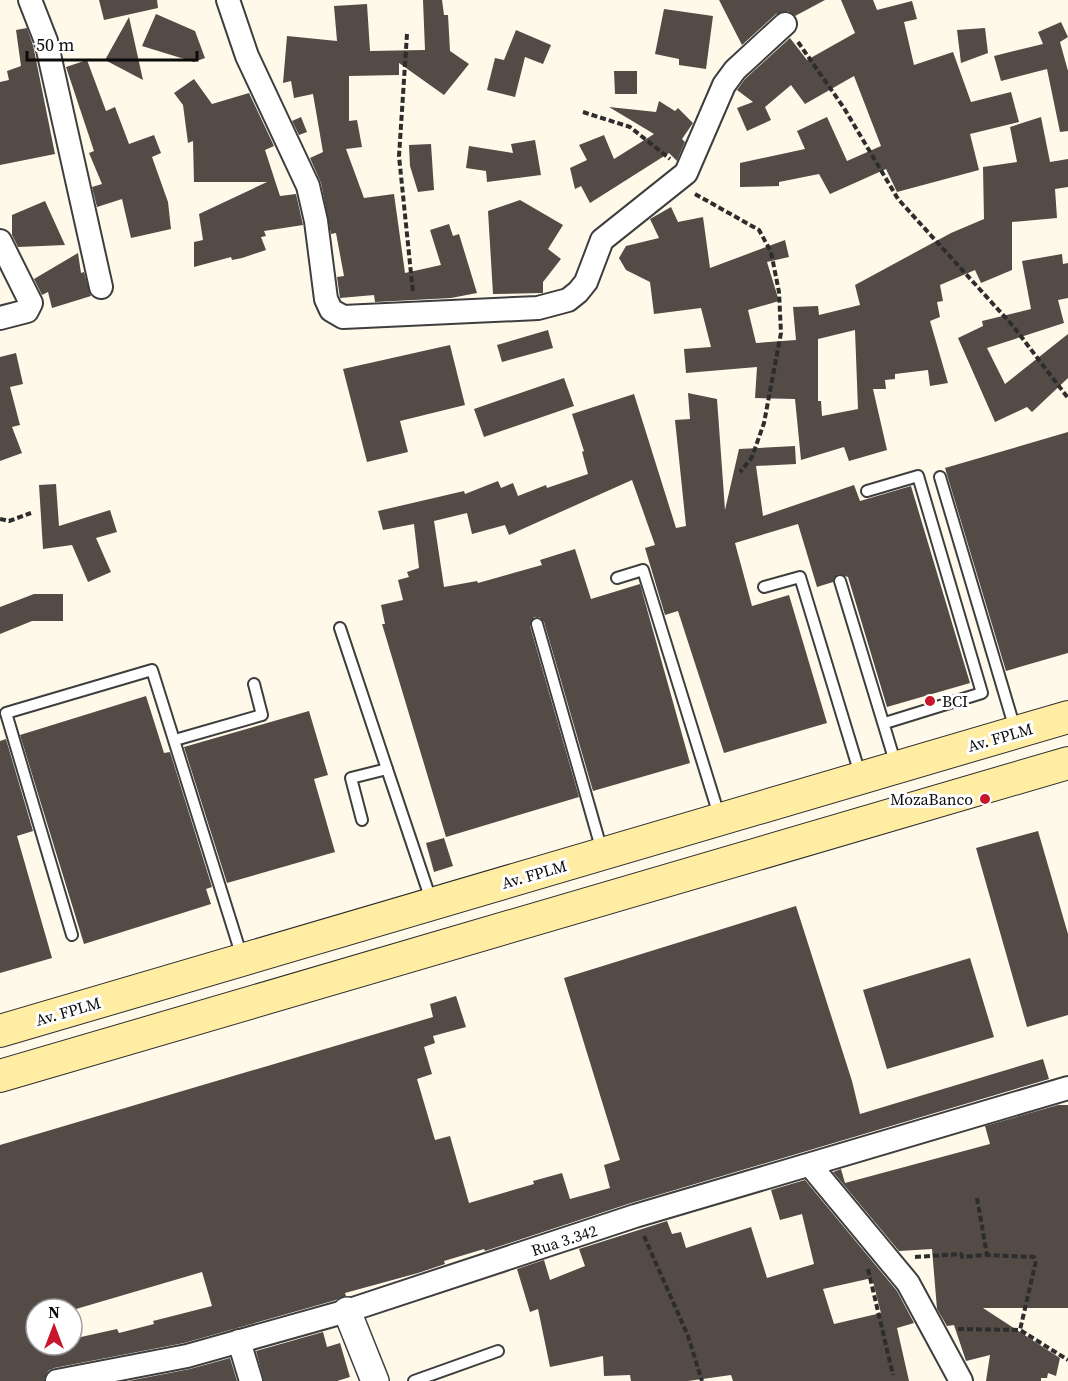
<svg xmlns="http://www.w3.org/2000/svg" width="1068" height="1381" font-family="'Source Serif 4',serif">
	<rect width="100%" height="100%" fill="#fff9e9"/>
	<!-- building -->
	<g fill="#544a46" fill-rule="evenodd">
		<path d="M99,0h58l1,8 -54,12z"/>
		<path d="M423,0h19l2,15h4l2,36 19,13 -25,31 -45,-32v12l-50,1v45l8,-1 5,27 -16,2 18,49 30,-4 11,79 36,-8 -11,-35 19,-6 4,12 6,-2 18,59 -26,5 -76,4 -1,-7 -34,3 -3,-21 7,-1 -8,-43 -5,1 -10,-51 -11,-25 13,-6 -10,-58 -19,4 -3,-17 -8,2 4,-47 50,5 -3,-35 33,-2 3,47 55,-1z"/>
		<path d="M719,0h106l-30,16 -7,-5 -12,3 -34,31z"/>
		<path d="M841,0h32l4,10 35,-9 5,18 -13,3 10,43 39,-13 18,50 40,-10 8,30 -49,12 9,36 -82,22 -11,-23 -56,25 -11,-20 -40,8v4l-39,1v-24l65,-14 -8,-18 30,-14 20,44 34,-15 -27,-70 -49,28 -14,-19 -26,22 6,13 -24,11 -10,-23 16,-6 -16,-12 8,-11 45,-41 17,22 48,-27z"/>
		<path d="M664,9l49,7 -7,53 -27,-4v-6l-24,-5z"/>
		<path d="M156,14l39,17 10,27 -11,4 -52,-16z"/>
		<path d="M129,17l14,63 -38,-20z"/>
		<path d="M1061,22l7,15 -8,5 8,29v60l-8,1 -13,-63 -46,12 -7,-25 49,-12 -5,-12z"/>
		<path d="M27,28l6,17 22,109 -55,11v-83l9,-2 -2,-9 14,-5 -5,-36z"/>
		<path d="M985,28l3,25 -27,10 -4,-33z"/>
		<path d="M516,30l35,15 -8,19 -18,-7 -10,40 -28,-7 8,-32 9,2z"/>
		<path d="M87,60l19,51 9,-4 14,37 25,-9 7,18 -9,4 16,45 3,27 -40,9 -9,-39 -25,8 -5,-20 10,-3 -13,-31 5,-2 -28,-84z"/>
		<path d="M614,71h23v23h-22z"/>
		<path d="M194,79l18,25 37,-11 25,53 -9,4 15,46 16,-2 7,31 -39,6 2,5 -5,1 5,13 -24,8 -10,2 -1,-3 -37,10v-25l9,-2 -4,-26 68,-32h-73l-1,-41 -5,2 -5,-38 -9,-12z"/>
		<path d="M659,101l16,10 3,-3 15,15 -11,16 3,3 -8,19 -8,-8 -79,50 -9,-17 -6,3 -5,-21 17,-8 -8,-15 25,-10 10,24 40,-25 -45,-27 47,5z"/>
		<path d="M301,117l6,15 -8,3 -7,-14z"/>
		<path d="M1041,117l9,45 18,-3v28l-13,2 2,29 -45,4v48l-31,13 -6,-13 -35,15 3,16 -6,1 3,15 -10,4 18,62 -18,3 -2,-16 -33,4v5l-10,1 1,9h-13l14,61 -38,11 -5,-14 -43,13 -6,-61 -40,-1 2,-31 -71,6 -2,-24 27,-2 -10,-39 -47,6 -4,-32 -24,-12 -7,-12 7,-12 33,-8 -9,-19 21,-12 7,15 25,-5 7,51 75,-28 4,17 -22,5 12,39 -31,9 8,33 40,-3 -3,-33 25,-1 1,9 41,-10 -5,-20 96,-52 33,-14 -1,-52 34,-5 -7,-35zM855,330l3,79 -36,7 -1,-15h-3v-62z"/>
		<path d="M535,140l6,35 -54,7 -1,-11 -20,-3 3,-22 44,7 -2,-9z"/>
		<path d="M431,144l3,46 -16,2 -8,-26 -1,-21z"/>
		<path d="M520,200l43,25 -15,24 13,10 -18,23v11l-50,1 -5,-83z"/>
		<path d="M45,201l20,44 -47,2 -6,-12v-20z"/>
		<path d="M78,253l3,20 3,-1 7,24 -39,12 -4,-16 -6,3 -8,-16z"/>
		<path d="M1062,254l1,10 5,-1v35l-10,2 6,23 -77,25 18,36 63,-50v44l-36,34 -5,-5 -32,15 -37,-84 25,-12 -1,-5 49,-12 -9,-48z"/>
		<path d="M548,330l5,18 -51,14 -5,-17z"/>
		<path d="M450,345l15,60 -65,16 8,31 -41,10 -24,-93z"/>
		<path d="M16,353l7,31 -13,3 10,38 -8,2 10,26 -22,8v-104z"/>
		<path d="M564,378l10,28 -90,31 -10,-28z"/>
		<path d="M688,393l29,6 8,111 14,-61 56,-3 1,18 -40,2 7,50 91,-31 6,16 51,-15 59,197 -83,24 -39,-130 -10,-3 -5,8 -16,5 -19,-63 -63,19 17,63 37,-11 38,128 -103,30 -46,-142 -13,4 -20,-67 10,-3 -23,-65 -123,55 -4,-10 -33,9 -5,-21 -33,8 10,66 33,-6 1,2 64,-18 -2,-5 35,-11 16,50 49,-15 50,179 -97,28 -49,-169 -5,-5h-5l-4,9 49,171 -133,40 -64,-213h3l-4,-19 22,-5 -5,-20 11,-3 -2,-5 12,-4 -5,-44 -31,6 -5,-19 86,-20 1,3 33,-13 3,7 12,-5 5,13 28,-11 1,3 41,-14 -6,-22 2,-1 -12,-37 62,-20 42,134 10,-2 -11,-106 15,-1z"/>
		<path d="M1068,432v221l-62,18 -61,-203z"/>
		<path d="M56,484l3,42 51,-16 7,22 -21,6 15,34 -23,10 -16,-37 -29,4 -4,-64z"/>
		<path d="M34,594h29v27h-31l-32,13v-27z"/>
		<path d="M146,696l18,57 6,-1 42,135 -6,2 5,15 -127,40 -64,-209z"/>
		<path d="M309,711l19,64 -14,4 21,73 -108,31 -43,-136z"/>
		<path d="M6,739l27,92 -16,5 35,122 -52,15v-232z"/>
		<path d="M1038,831l30,103v81l-41,12 -51,-179z"/>
		<path d="M444,838l9,28 -19,6 -8,-29z"/>
		<path d="M796,906l56,175 8,33 183,-55 6,20 -418,124 -146,48 -1,-2 -40,12 1,3 -27,9 -73,20 1,3 -10,4 -152,43 -130,25 -6,3 -4,10h-44v-236l433,-128 -3,-13 26,-8 10,31 -33,9 2,7 -11,4 8,27 -15,5 18,61 15,-4 19,67 65,-19 -1,-3 29,-8 8,26 40,-11 -6,-23 16,-5 -56,-182zM202,1272l10,34 -59,15 1,3 -35,9 -2,-4 -45,10v6h-36v-36h40z"/>
		<path d="M970,958l24,79 -107,32 -24,-79z"/>
		<path d="M1058,1105h10v203h-85l77,50 -4,18 -8,-3 -1,5h-6v3h-55l4,-26 -24,6 -12,-36 -7,1 -10,-17 -5,-60 -33,2 -66,-79 8,-3 4,14 145,-39 -5,-18z"/>
		<path d="M805,1180l92,111 17,32 -17,5 12,53h-176l-2,-6 -43,6h-57l-1,-6 -26,1 -1,-20 -53,11 -12,-58 -8,3 -13,-43 27,-9 6,20 35,-14 -6,-17 88,-28 5,13 9,-2 5,16 65,-21 16,51 47,-14 -12,-50 -22,6 -9,-30zM872,1278l9,35 -47,11 -11,-35z"/>
		<path d="M323,1332l4,15 13,-4 10,34 -13,4h-73l-8,-30z"/>
		<path d="M230,1358l7,23h-109l62,-12z"/>
	</g>
	<g fill="none" stroke-linecap="round" stroke-linejoin="round">
		<defs>
			<g id="service">
				<path d="M940,477l75,252"/>
				<path d="M867,491l51,-15 64,217 -97,30"/>
				<path d="M617,578l26,-8 76,245"/>
				<path d="M840,581l56,184"/>
				<path d="M764,587l36,-10 60,197"/>
				<path d="M537,624l65,227"/>
				<path d="M340,628l47,141"/>
				<path d="M175,740l87,-25 -8,-31"/>
				<path d="M362,820l-11,-42 36,-9 44,131"/>
				<path d="M72,935l-66,-222 146,-43 90,287"/>
				<path d="M414,1381l84,-30"/>
			</g>
			<g id="minor">
				<path d="M30,0l16,41 55,246"/>
				<path d="M228,0l19,56 61,130 8,35 10,78 5,11 12,7 195,-9 30,-8 10,-8 8,-10 16,-42 84,-67 38,-88 11,-15 50,-46"/>
				<path d="M0,241l31,62 -4,8 -27,7"/>
				<path d="M810,1165l98,118 53,98"/>
				<path d="M239,1341l12,40"/>
				<path d="M57,1381l130,-25 160,-45 288,-95 433,-128"/>
			</g>
			<path id="tertiary" d="M347,1311l28,70"/>
			<g id="secondary">
				<path d="M0,1031l1068,-314"/>
				<path d="M0,1076l1068,-313"/>
			</g>
		</defs>
		<!-- service casing -->
		<use href="#service" stroke="#3e3e3e" stroke-width="14"/>
		<!-- minor casing -->
		<use href="#minor" stroke="#3e3e3e" stroke-width="26"/>
		<!-- tertiary casing -->
		<use href="#tertiary" stroke="#3e3e3e" stroke-width="30"/>
		<!-- secondary casing -->
		<use href="#secondary" stroke="#2d2d2d" stroke-width="34"/>
		<!-- path -->
		<g stroke="#2d2d2d" stroke-width="4" stroke-dasharray="6 3" stroke-linecap="butt">
			<path d="M407,34l-8,122 14,137"/>
			<path d="M798,42l46,66 54,91 115,127 55,72"/>
			<path d="M583,112l47,15 40,32"/>
			<path d="M695,194l64,36 12,22 8,40 2,41 -17,90 -12,34 -12,15"/>
			<path d="M0,519l9,2 22,-8"/>
			<path d="M977,1198l10,57"/>
			<path d="M644,1236l44,100 14,45"/>
			<path d="M915,1257l46,-3 1,3 23,-2 49,2 2,4 -16,69"/>
			<path d="M868,1269l25,106"/>
			<path d="M958,1329l62,1 48,30"/>
		</g>
		<!-- service -->
		<use href="#service" stroke="#fff" stroke-width="10"/>
		<!-- minor -->
		<use href="#minor" stroke="#fff" stroke-width="22"/>
		<!-- tertiary -->
		<use href="#tertiary" stroke="#fff" stroke-width="27"/>
		<!-- secondary -->
		<use href="#secondary" stroke="#ffeda4" stroke-width="32"/>
	</g>
	<!-- markers -->
	<g fill="#c8162d" stroke="#fff" stroke-width="2">
		<circle cx="930" cy="701" r="6"/>
		<circle cx="985" cy="799" r="6"/>
	</g>
	<g text-anchor="middle" dominant-baseline="central" stroke-width="6" stroke-linejoin="round" paint-order="stroke">
		<!-- poi labels -->
		<g font-size="16" fill="#0b0b0b" stroke="#fff" text-anchor="start">
			<text x="942" y="701">BCI</text>
			<text x="973" y="799" text-anchor="end">MozaBanco</text>
		</g>
		<!-- street labels -->
		<g font-size="16" fill="#0b0b0b" stroke="#fff">
			<text transform="translate(1000 737) rotate(-16)">Av. FPLM</text>
			<text transform="translate(534 874) rotate(-16)">Av. FPLM</text>
			<text transform="translate(68 1011) rotate(-16)">Av. FPLM</text>
			<text transform="translate(564 1240) rotate(-18)">Rua 3.342</text>
		</g>
	</g>
	<!-- north arrow -->
	<g transform="translate(54 1327)"><circle r="28" fill="#ffffff" stroke="#9d9d9d" stroke-width="1.5"/>
	<path d="M0-4.5L10 22L0 15L-10 22Z" fill="#c8162d"/>
	<text y="-9" font-size="16" font-weight="bold" text-anchor="middle" fill="#0b0b0b">N</text>
	</g>
	<!-- scale -->
	<path d="M27 51v9h170v-9" fill="none" stroke="#0b0b0b" stroke-width="3"/>
	<text x="36" y="51" font-size="18" fill="#0b0b0b" stroke="#ffffff" stroke-width="4.5" paint-order="stroke">50 m</text>
</svg>
